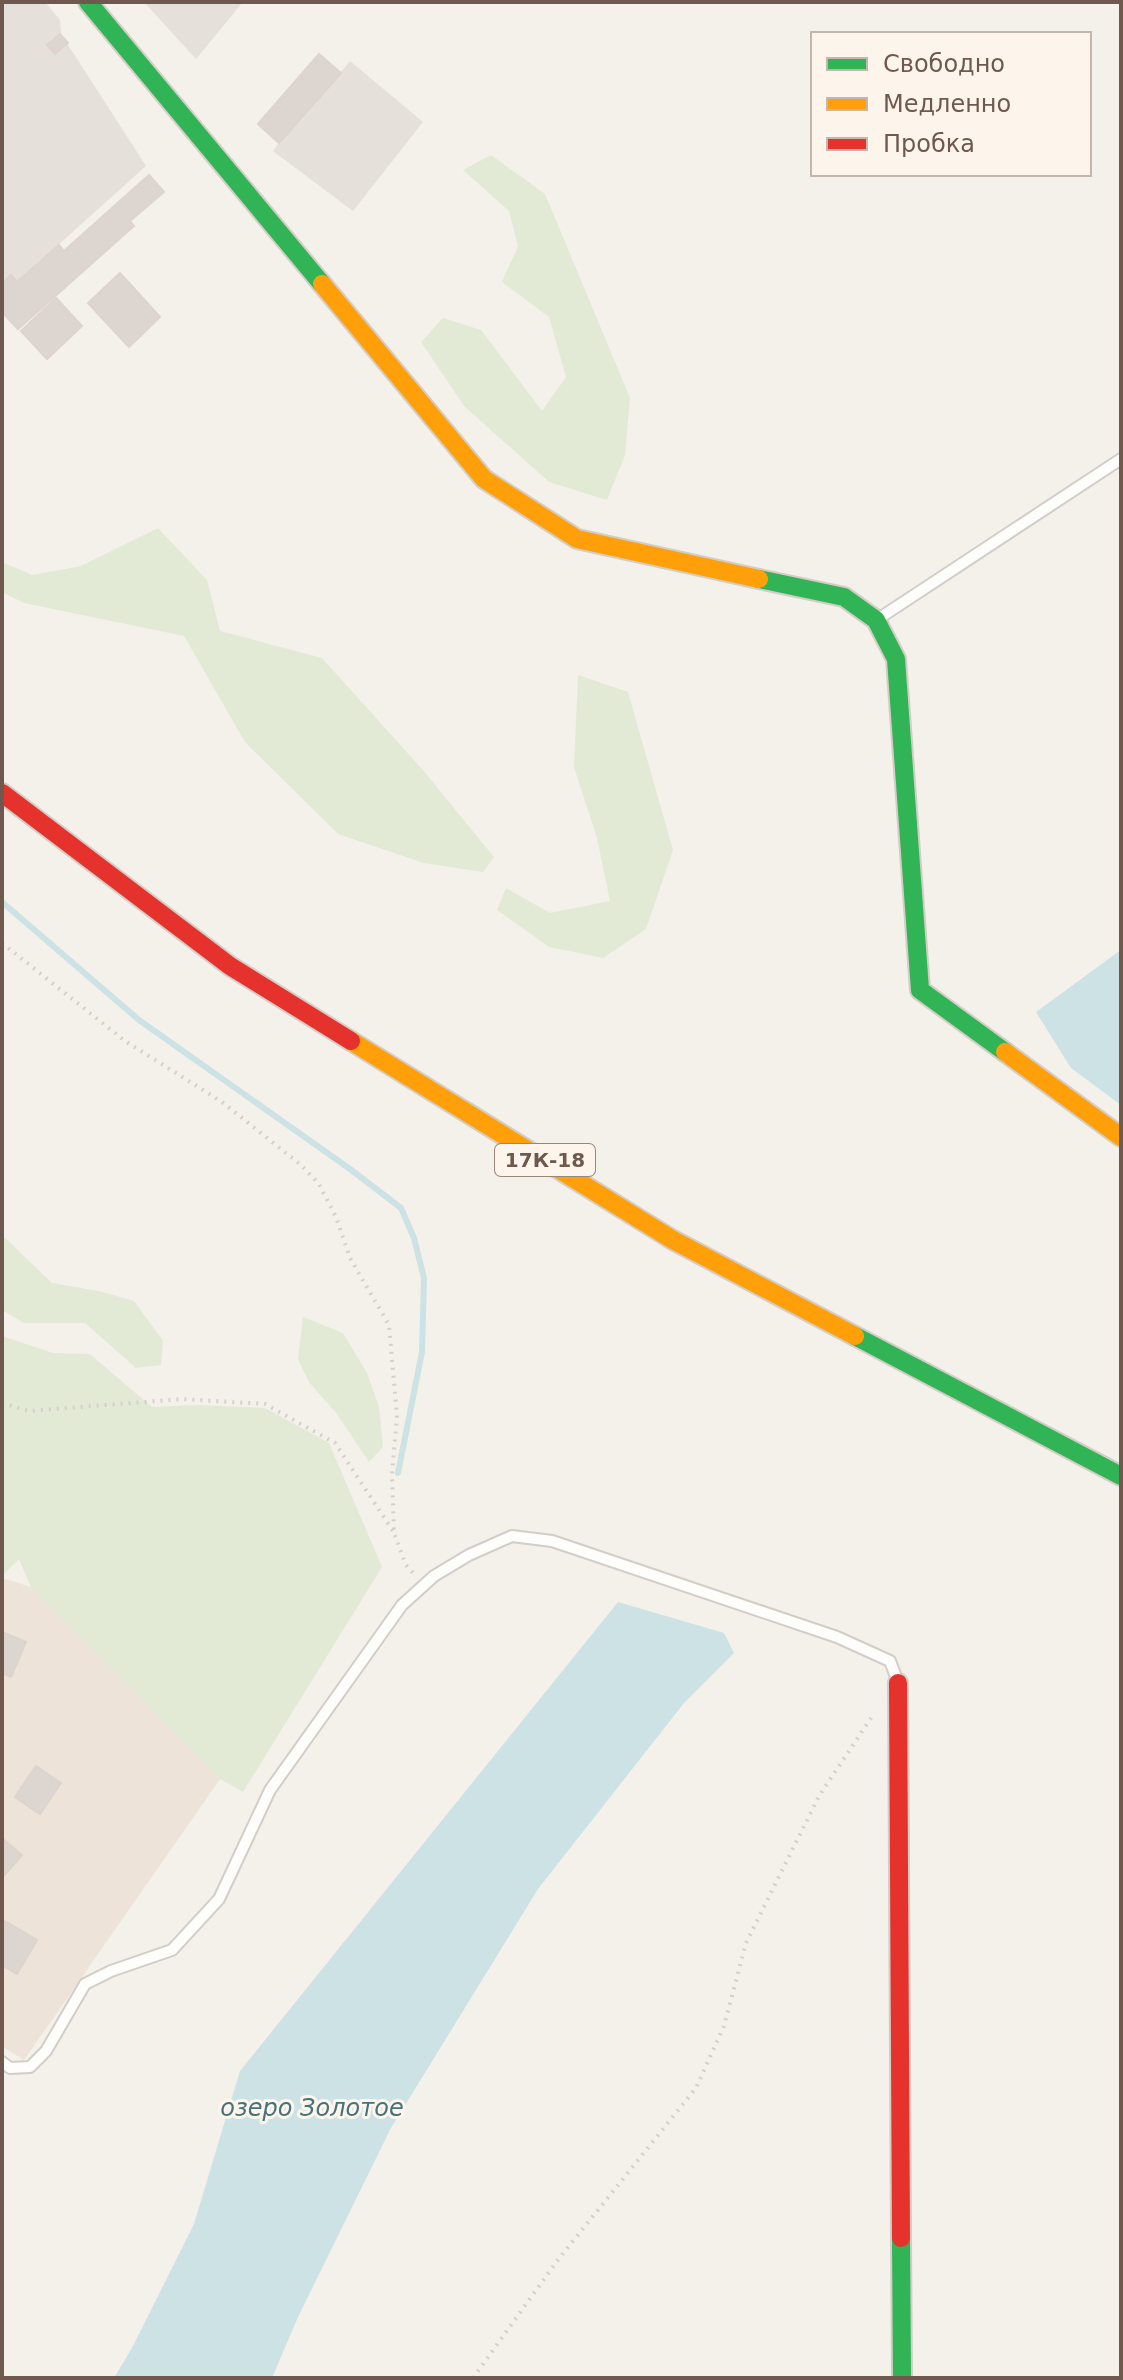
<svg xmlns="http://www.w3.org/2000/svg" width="1123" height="2380" font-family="'DejaVu Sans',sans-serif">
	<rect width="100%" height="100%" fill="#f4f0ea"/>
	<!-- residential -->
	<path fill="#ede3d8" d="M2,1578l29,9 189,192 -196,281 -22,-14z"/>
	<!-- industrial -->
	<g fill="#e6e0db">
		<path d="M2,2h43l15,18 1,14 85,132 -129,116 -7,-7 -8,8z"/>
		<path d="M144,2h99l-47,57z"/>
		<path d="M319,54l22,18 9,-11 73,61 -70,89 -80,-60 6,-8 -21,-19z"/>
	</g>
	<!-- green -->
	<g fill="#e2ead6">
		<path d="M491,155l54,39 85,204 -5,57 -18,45 -58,-18 -85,-76 -43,-64 22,-24 38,12 61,81 24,-34 -17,-60 -47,-35 16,-36 -9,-35 -46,-41z"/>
		<path d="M158,528l49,52 13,51 102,27 100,111 72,88 -11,15 -59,-9 -86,-29 -93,-92 -61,-106 -160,-33 -22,-11v-30l30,13 49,-9z"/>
		<path d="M578,675l50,17 45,158 -27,79 -43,29 -54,-11 -52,-37 9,-22 44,25 60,-12 -13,-63 -23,-71z"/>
		<path d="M2,1235l50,48 47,8 35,10 29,40 -2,24 -25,3 -51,-45h-61l-22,-13z"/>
		<path d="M303,1317l40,16 24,40 12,34 4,40 -14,15 -32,-48 -28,-32 -11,-23z"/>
		<path d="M2,1336l51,17 37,1 62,53 46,-2 67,3 64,35 53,124 -139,225 -23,-13 -189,-192 -12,-28 -17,17z"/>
	</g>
	<!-- water -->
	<g fill="#cde2e4">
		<path d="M1121,950v155l-50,-37 -35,-56z"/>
		<path d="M618,1602l106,31 10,20 -50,50 -146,186 -147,239 -93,189 -26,61h-158l18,-30 62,-124 46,-153z"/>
	</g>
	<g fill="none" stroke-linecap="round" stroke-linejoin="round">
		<!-- stream -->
		<path stroke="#cde2e4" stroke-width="6" d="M2,902l137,118 211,149 51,39 13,30 10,40 -2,74 -24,121"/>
	</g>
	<!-- building -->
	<g fill="#ddd6d0" stroke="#ddd4cd" stroke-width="2">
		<path d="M60,34l8,9 -13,11 -8,-9z"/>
		<path d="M319,54l22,19 -62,70 -21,-19z"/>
		<path d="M149,175l15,17 -34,29 4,5 -116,103 -16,-17v-29l9,-8 6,7 42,-37 5,6z"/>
		<path d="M120,273l40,44 -31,30 -41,-44z"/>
		<path d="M56,298l26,28 -35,33 -26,-28z"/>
		<path d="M2,1632l24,10 -15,35 -9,-4z"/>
		<path d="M36,1766l25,17 -21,31 -25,-17z"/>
		<path d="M2,1838l20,17 -20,23z"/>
		<path d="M5,1921l32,19 -20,34 -15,-9v-39z"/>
	</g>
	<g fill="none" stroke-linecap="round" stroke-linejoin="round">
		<defs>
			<g id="lane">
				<path d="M878,619l243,-160"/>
				<path d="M2,2062l8,6 20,-1 16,-16 39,-67 26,-13 61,-21 47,-51 51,-109 132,-185 32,-29 35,-21 43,-19 40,5 285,96 53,24 8,21"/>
			</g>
			<g id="fast">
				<path d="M88,2l234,282"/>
				<path d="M759,579l85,18 32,23 20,39 24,331 85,62"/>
				<path d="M855,1336l266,140"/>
				<path d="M901,2238l1,140"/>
			</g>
			<g id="slow">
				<path d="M322,284l162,195 93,60 182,40"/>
				<path d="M351,1041l322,199 182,96"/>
				<path d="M1005,1052l116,85"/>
			</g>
			<g id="jam">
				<path d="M2,793l228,173 121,75"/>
				<path d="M898,1683l3,555"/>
			</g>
		</defs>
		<!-- lane casing -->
		<use href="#lane" stroke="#d3cdc8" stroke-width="14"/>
		<!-- fast casing -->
		<use href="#fast" stroke="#d3cdc6" stroke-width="22"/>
		<!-- slow casing -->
		<use href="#slow" stroke="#d3cdc6" stroke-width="22"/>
		<!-- jam casing -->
		<use href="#jam" stroke="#d3cdc6" stroke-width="22"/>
		<!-- path -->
		<g stroke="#d6cfcb" stroke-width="4" stroke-dasharray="2 6" stroke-linecap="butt">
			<path d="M2,943l123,98 97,61 79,63 18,19 17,33 14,41 39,67 8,91 -5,58 2,59 12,32 9,10"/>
			<path d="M2,1403l27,8 153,-12 83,5 70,39 58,88"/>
			<path d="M473,2378l84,-117 139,-173 28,-62 22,-83 73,-147 54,-81"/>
		</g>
		<!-- lane -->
		<use href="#lane" stroke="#fdfdfc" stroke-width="10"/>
		<!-- fast -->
		<use href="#fast" stroke="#30b455" stroke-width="18"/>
		<!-- slow -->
		<use href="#slow" stroke="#ff9f0a" stroke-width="18"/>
		<!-- jam -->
		<use href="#jam" stroke="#e5322d" stroke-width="18"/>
	</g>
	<g text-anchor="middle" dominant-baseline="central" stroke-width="6" stroke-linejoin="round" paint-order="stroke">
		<!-- shield labels -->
		<rect fill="#fdf5eb" stroke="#9a877c" stroke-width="2" x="495" y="1144" width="100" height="32" rx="6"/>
		<g font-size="20" font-weight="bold" fill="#6f584d">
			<text x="545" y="1160">17К-18</text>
		</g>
		<!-- water labels -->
		<g font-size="24" font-style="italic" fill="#46737a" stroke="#fdf5eb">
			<text x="312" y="2108">озеро Золотое</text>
		</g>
	</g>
	<!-- border -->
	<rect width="1123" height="2380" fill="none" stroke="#6f584d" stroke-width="8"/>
	<!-- legend -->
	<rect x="811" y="32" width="280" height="144" fill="#fdf5eb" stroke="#c4b6ac" stroke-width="2"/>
	<rect x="827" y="58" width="40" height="12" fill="#30b455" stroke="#c4b6ac" stroke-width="2"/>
	<text x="883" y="72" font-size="24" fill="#6f584d">Свободно</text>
	<rect x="827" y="98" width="40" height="12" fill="#ff9f0a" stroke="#c4b6ac" stroke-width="2"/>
	<text x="883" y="112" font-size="24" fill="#6f584d">Медленно</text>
	<rect x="827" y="138" width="40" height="12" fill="#e5322d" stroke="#c4b6ac" stroke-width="2"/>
	<text x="883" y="152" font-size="24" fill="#6f584d">Пробка</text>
</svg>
